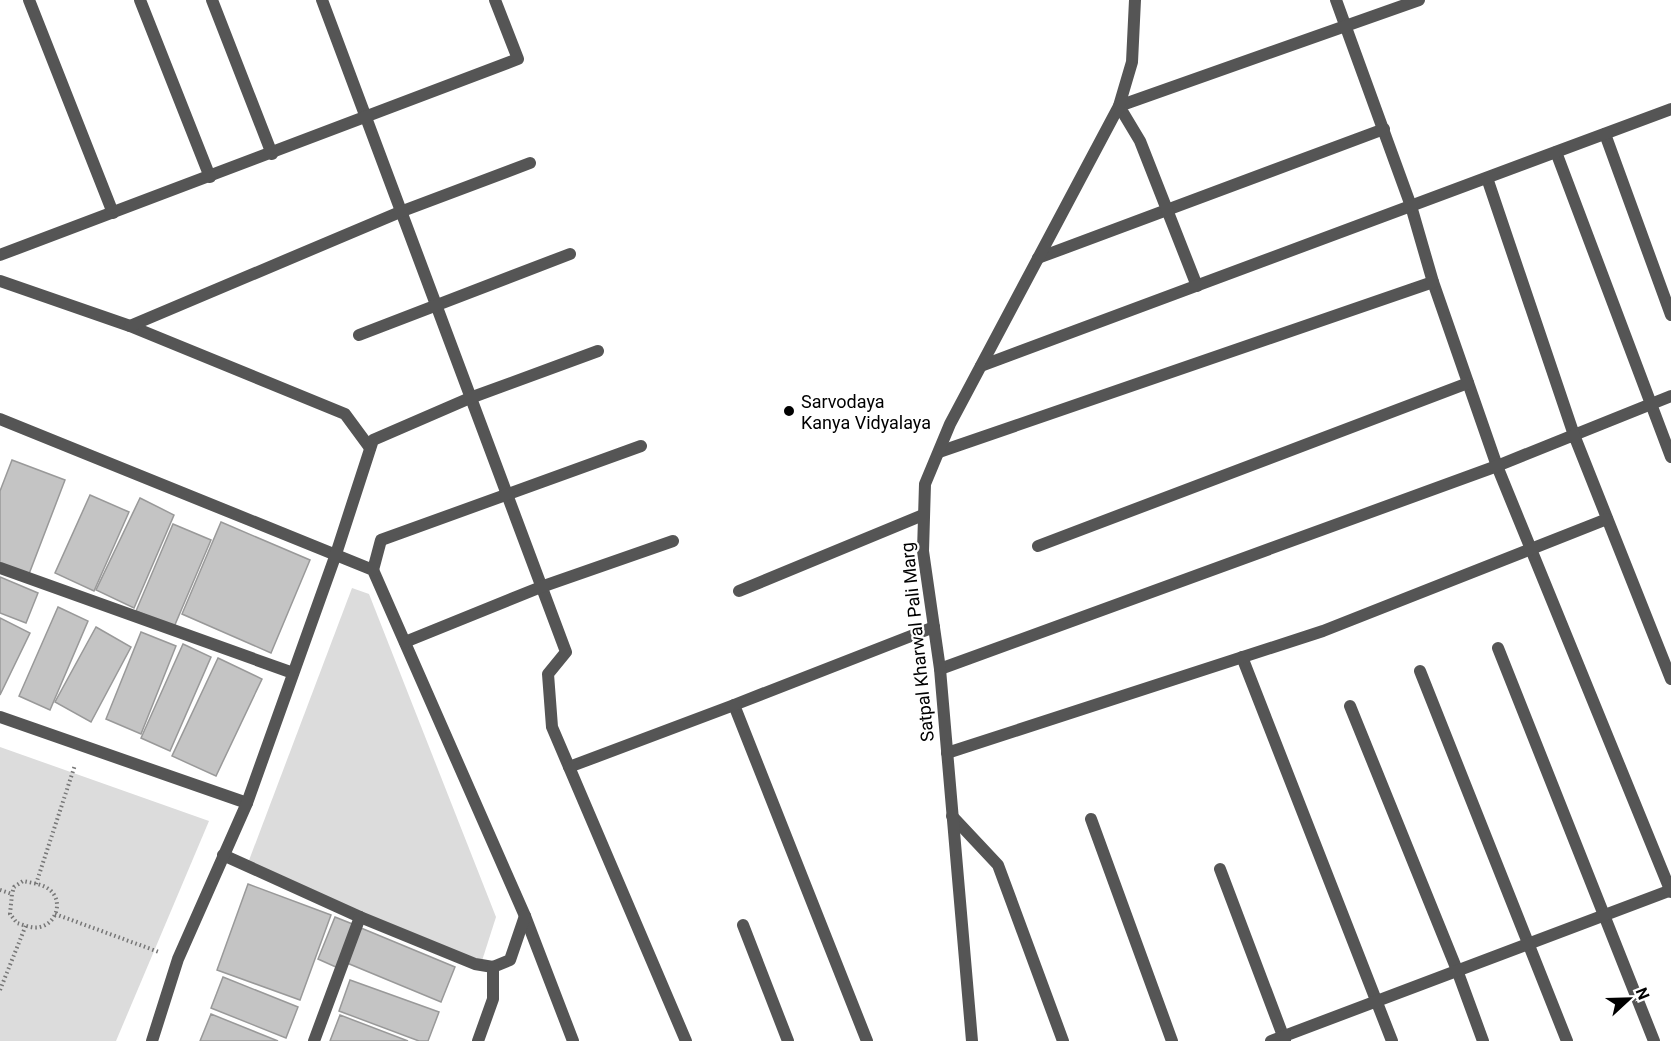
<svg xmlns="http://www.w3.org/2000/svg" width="1671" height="1041" font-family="Roboto,sans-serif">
	<rect width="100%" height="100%" fill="#fff"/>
	<!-- green -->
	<g fill="#dcdcdc">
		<path d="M352,588l17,6 127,323 -16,50 -232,-104z"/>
		<path d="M0,747l209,74 -93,220h-116z"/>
	</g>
	<!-- building -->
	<g fill="#c4c4c4" stroke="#999" stroke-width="1.5">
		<path d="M12,460l53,20 -36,94 -29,-11v-72z"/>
		<path d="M90,495l39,17 -35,79 -39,-18z"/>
		<path d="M140,498l34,17 -40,93 -38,-18z"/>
		<path d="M221,522l89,38 -39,93 -89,-39z"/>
		<path d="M173,524l38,16 -37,87 -38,-16z"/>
		<path d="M0,577l38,16 -12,30 -26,-10z"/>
		<path d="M58,607l30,14 -38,89 -31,-14z"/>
		<path d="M0,618l30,15 -30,62z"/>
		<path d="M96,627l35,20 -40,75 -36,-20z"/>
		<path d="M141,632l35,14 -35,88 -35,-15z"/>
		<path d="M183,644l28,13 -41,94 -29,-13z"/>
		<path d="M218,658l44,21 -46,97 -44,-20z"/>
		<path d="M248,884l83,31 -31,85 -83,-30z"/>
		<path d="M335,917l20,8 -17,43 -20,-9z"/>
		<path d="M361,928l94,39 -14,35 -94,-39z"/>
		<path d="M223,977l75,30 -12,31 -75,-30z"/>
		<path d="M350,980l89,32 -11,29h-9l-80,-30z"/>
		<path d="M211,1014l67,27h-78z"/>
		<path d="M340,1015l68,26h-78z"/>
	</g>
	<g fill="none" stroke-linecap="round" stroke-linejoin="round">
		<!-- path -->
		<g stroke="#777" stroke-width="4" stroke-dasharray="1.5 3" stroke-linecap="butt">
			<path d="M36,884l39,-119"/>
			<path d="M0,890l12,4 -2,20 7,9c7,2 16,6 23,4 17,-4 23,-26 10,-37 -7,-6 -18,-7 -27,-9l-9,6 -2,7"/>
			<path d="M55,914l104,38"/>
			<path d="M0,990l26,-65"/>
		</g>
		<!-- minor -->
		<g stroke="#555" stroke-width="12">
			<path d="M29,0l84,213"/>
			<path d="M140,0l70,177"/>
			<path d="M212,0l60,154"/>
			<path d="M322,0l244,652 -18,22 4,53 134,314"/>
			<path d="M1336,0l75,206 22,76 64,184 174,426"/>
			<path d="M1605,134l66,181"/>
			<path d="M1556,152l115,305"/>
			<path d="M1487,178l87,257 97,-39"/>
			<path d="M0,255l518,-196 -23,-59"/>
			<path d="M1038,258l346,-129"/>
			<path d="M0,281l130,45 215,88 25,34"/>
			<path d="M1197,286l-57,-145 -21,-35 300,-106"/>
			<path d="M130,326l270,-114 130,-49"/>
			<path d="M359,335l211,-81"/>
			<path d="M981,366l690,-257"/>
			<path d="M0,419l373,151 152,346 48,125"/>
			<path d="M939,452l494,-170"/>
			<path d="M1038,546l430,-163"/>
			<path d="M0,568l293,105"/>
			<path d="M373,570l8,-30 260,-94"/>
			<path d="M739,591l184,-76"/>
			<path d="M405,642l136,-55 132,-46"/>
			<path d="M1498,648l156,393"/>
			<path d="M1242,657l150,384"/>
			<path d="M940,669l557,-203 77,-31 97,244"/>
			<path d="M1420,671l147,370"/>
			<path d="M734,705l133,336"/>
			<path d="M1350,706l107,264 26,71"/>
			<path d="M0,717l247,86"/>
			<path d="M947,753l376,-122 284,-112"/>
			<path d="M569,767l165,-62 200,-78"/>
			<path d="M952,816l46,49 65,176"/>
			<path d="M1091,819l81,222"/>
			<path d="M223,855l137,62 115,47 18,3 17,-7 15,-44"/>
			<path d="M1220,869l65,172"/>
			<path d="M743,925l45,116"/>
			<path d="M152,1041l26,-82 69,-156 89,-249 37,-114 97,-42 128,-47"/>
			<path d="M314,1041l46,-124"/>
			<path d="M478,1041l15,-42v-32"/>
			<path d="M1271,1041l400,-151"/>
		</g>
		<!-- tertiary -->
		<path stroke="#555" stroke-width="12" d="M972,1041l-32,-372 -17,-118 2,-67 25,-60 169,-318 13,-44 3,-62"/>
	</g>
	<!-- markers -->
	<circle fill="#000" stroke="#fff" stroke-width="2" cx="789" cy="411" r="6"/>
	<g text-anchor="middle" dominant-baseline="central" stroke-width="4.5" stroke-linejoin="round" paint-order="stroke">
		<!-- poi labels -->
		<g font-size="18" fill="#000" stroke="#fff" text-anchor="start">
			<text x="801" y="401">Sarvodaya<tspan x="801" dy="21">Kanya Vidyalaya</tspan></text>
		</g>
		<!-- street labels -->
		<g font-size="18" fill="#000" stroke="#fff">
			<text transform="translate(917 642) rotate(-96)">Satpal Kharwal Pali Marg</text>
		</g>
	</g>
	<!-- north arrow -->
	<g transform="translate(1629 999) rotate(68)" stroke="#ffffff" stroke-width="4.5" paint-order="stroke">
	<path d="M0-4.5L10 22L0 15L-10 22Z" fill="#000000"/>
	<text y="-9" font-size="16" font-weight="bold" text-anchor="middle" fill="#000000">N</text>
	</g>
</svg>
